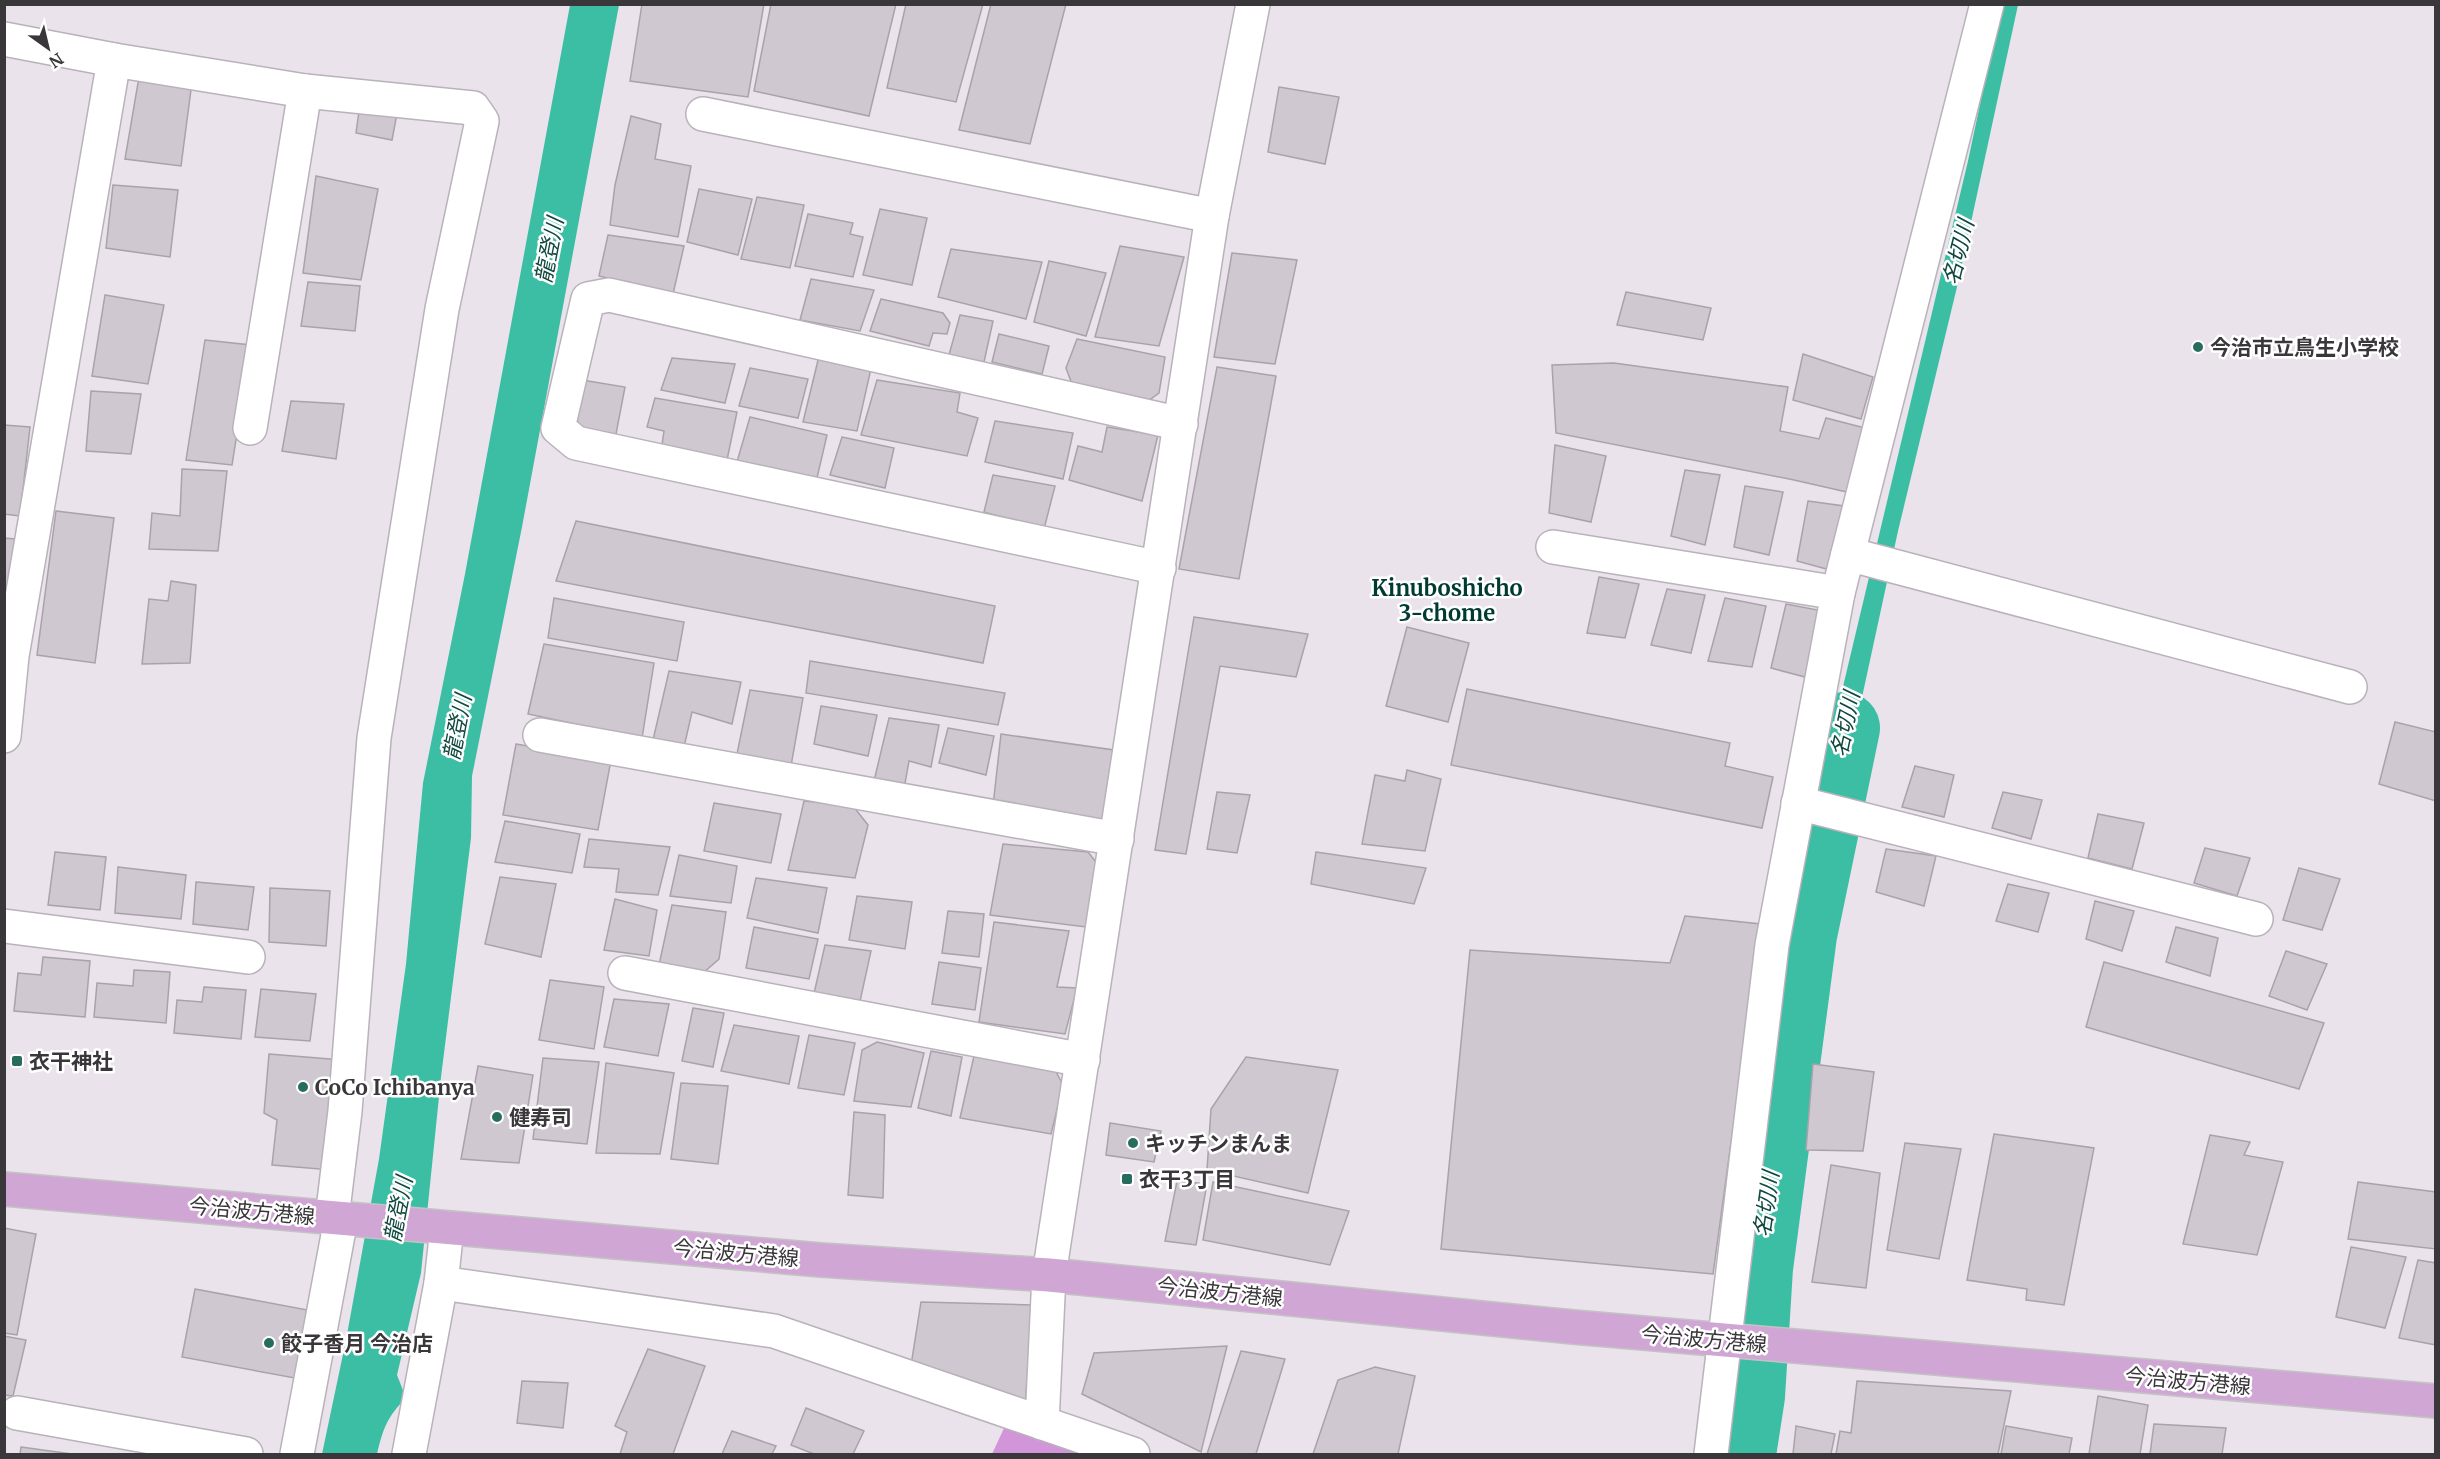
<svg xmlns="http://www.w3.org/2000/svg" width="2440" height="1459" font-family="Merriweather,'Noto Sans JP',serif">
	<rect width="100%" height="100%" fill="#eae3eb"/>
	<!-- forest -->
	<path fill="#d395da" d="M1005,1426l76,28h-89z"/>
	<!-- water -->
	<g fill="#3cbea5">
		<path d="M570,5h49l-97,522 -50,249 -1,62 -30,239 -20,196 -24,102 9,23c-19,19 -23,31 -29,56h-55l24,-114 33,-181 27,-195 17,-181 42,-209z"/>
		<path d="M2001,5h17l-61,282 -59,244 -58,268 -23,-3 151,-635z"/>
		<path d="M1796,908l24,4 -12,71 -24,-4z"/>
		<path d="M1778,1002l30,4 -8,69 -29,-2z"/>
		<path d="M1761,1126l30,4 -19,165 -31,-3z"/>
		<path d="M1742,1358l26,4 -12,92h-27z"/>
	</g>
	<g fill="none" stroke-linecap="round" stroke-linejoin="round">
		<!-- river -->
		<path stroke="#3cbea5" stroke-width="72" d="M1740,1454l9,-58 8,-128 44,-333 43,-207"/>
	</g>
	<!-- building -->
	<g fill="#d0c8d0" stroke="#a9a2aa" stroke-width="1.5">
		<path d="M642,4h122l-16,93 -118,-16z"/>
		<path d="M771,4h125l-27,112 -115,-25z"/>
		<path d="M906,4h77l-27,98 -69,-14z"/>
		<path d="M991,4h75l-36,140 -71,-14z"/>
		<path d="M139,77l53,5 -11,84 -56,-7z"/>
		<path d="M1279,87l60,10 -14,67 -57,-12z"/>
		<path d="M361,97l38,6 -7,37 -36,-7z"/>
		<path d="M631,116l30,8 -6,35 36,7 -13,71 -68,-12 5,-40z"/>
		<path d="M316,176l62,13 -17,91 -58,-7z"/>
		<path d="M113,185l65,5 -8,67 -64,-9z"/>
		<path d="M699,189l53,10 -14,56 -51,-13z"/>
		<path d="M757,197l47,8 -14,63 -49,-9z"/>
		<path d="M880,209l47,9 -15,67 -49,-10z"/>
		<path d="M808,214l45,9 -3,11 13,3 -10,40 -58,-11z"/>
		<path d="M608,235l76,11 -11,48 -74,-18z"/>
		<path d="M1120,246l64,11 -25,89 -64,-9z"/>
		<path d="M951,249l91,13 -16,57 -88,-22z"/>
		<path d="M1232,253l65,7 -22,104 -61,-7z"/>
		<path d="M1049,261l57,12 -20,63 -52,-14z"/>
		<path d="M811,279l63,11 -14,41 -60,-11z"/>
		<path d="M308,282l52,4 -5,45 -54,-5z"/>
		<path d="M1626,292l85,16 -8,32 -86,-15z"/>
		<path d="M105,295l59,10 -16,79 -56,-8z"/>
		<path d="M881,299l62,14 7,10 -3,11 -14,-1 -4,13 -59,-15z"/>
		<path d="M960,315l33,6 -9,41 -35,-7z"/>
		<path d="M999,334l50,12 -7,28 -50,-12z"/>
		<path d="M1077,339l88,18 -6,36 -11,8 -76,-17 -6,-16z"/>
		<path d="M205,340l46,5 -19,120 -46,-5z"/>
		<path d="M820,352l52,12 -15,67 -54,-9z"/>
		<path d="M1803,354l70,23 -12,42 -68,-19z"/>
		<path d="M672,358l63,6 -10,39 -64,-13z"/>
		<path d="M1614,363l174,24 -8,44 39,8 7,-21 39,10 -18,64 -53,-12 -238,-47 -4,-68z"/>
		<path d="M1217,367l59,9 -37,203 -60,-10z"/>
		<path d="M750,368l58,11 -10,39 -59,-12z"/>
		<path d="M582,380l43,7 -9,47 -34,-5 -9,-16z"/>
		<path d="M877,380l83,13 -3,19 21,6 -11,38 -106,-21z"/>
		<path d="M91,391l50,3 -10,60 -45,-3z"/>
		<path d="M655,398l82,14 -10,48 -65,-15 2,-14 -17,-4z"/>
		<path d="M291,401l53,3 -8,55 -54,-8z"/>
		<path d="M750,417l77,18 -10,43 -48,-4 2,-6 -34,-6z"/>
		<path d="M995,421l78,12 -10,46 -78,-17z"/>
		<path d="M4,425l26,2 -10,89 -16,-2z"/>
		<path d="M1107,427l51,8 -16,66 -73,-21 9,-34 24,6z"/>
		<path d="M842,437l52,11 -9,40 -55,-13z"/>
		<path d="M1555,445l51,11 -15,66 -42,-9z"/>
		<path d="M182,469l45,2 -9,80 -69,-2 3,-36 28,3z"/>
		<path d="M1685,470l35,5 -15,70 -34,-9z"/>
		<path d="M993,475l62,11 -11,43 -60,-17z"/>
		<path d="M1745,486l38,6 -14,63 -35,-8z"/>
		<path d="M1808,501l36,5 -14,64 -33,-9z"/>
		<path d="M56,511l58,7 -19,145 -58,-8z"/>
		<path d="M576,521l419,85 -12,57 -427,-82z"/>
		<path d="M4,538l11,1 -10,64 -1,-1z"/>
		<path d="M1599,577l40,7 -14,54 -38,-5z"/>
		<path d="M171,581l25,4 -6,78 -48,1 7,-65 19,2z"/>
		<path d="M1667,589l38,6 -14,58 -40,-8z"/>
		<path d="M554,598l130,24 -7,39 -129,-23z"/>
		<path d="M1725,598l41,8 -14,61 -44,-6z"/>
		<path d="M1786,604l37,7 -18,66 -34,-9z"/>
		<path d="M1194,617l114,17 -12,43 -76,-11 -34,188 -31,-4z"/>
		<path d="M1407,627l62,16 -21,79 -62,-16z"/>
		<path d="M544,644l110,19 -12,75 -114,-24z"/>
		<path d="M810,661l195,32 -7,32 -192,-32z"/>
		<path d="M669,671l72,11 -9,42 -40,-12 -8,35 -31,-7z"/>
		<path d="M1467,689l263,54 -5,23 48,11 -11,51 -311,-63z"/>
		<path d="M750,690l53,8 -12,68 -54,-12z"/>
		<path d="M821,706l56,9 -9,41 -54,-12z"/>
		<path d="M889,718l50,7 -8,42 -22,-6 -5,28 -30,-8z"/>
		<path d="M2395,722l41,10v69l-57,-17z"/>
		<path d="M948,728l46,8 -8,39 -47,-12z"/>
		<path d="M1001,734l113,16 -11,78 -110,-22z"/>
		<path d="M516,744l95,16 -13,70 -95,-15z"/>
		<path d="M1915,766l39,9 -10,42 -42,-10z"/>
		<path d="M1407,770l34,9 -16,72 -63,-7 13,-69 30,6z"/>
		<path d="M1217,792l33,3 -13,58 -30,-4z"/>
		<path d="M2003,792l39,8 -11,39 -39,-11z"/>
		<path d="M804,801l49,5 15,19 -13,53 -67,-8z"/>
		<path d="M714,803l67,11 -10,49 -67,-12z"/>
		<path d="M2098,814l46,9 -12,46 -44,-11z"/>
		<path d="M505,821l75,13 -8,39 -77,-11z"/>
		<path d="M589,839l81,8 -12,48 -42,-3 3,-23 -35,-2z"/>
		<path d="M1003,844l85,8 15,19 -17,56 -96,-12z"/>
		<path d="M2205,848l45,10 -13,38 -43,-13z"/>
		<path d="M1886,849l50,7 -12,50 -48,-14z"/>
		<path d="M55,852l51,5 -6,53 -52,-5z"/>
		<path d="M1316,852l110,16 -12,36 -103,-20z"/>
		<path d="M679,855l58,11 -6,37 -61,-7z"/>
		<path d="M118,867l68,8 -5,44 -66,-6z"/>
		<path d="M2299,868l41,11 -18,51 -39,-10z"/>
		<path d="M500,877l56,7 -15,73 -56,-13z"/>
		<path d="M756,878l71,10 -9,45 -71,-15z"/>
		<path d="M196,882l58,5 -6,43 -55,-6z"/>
		<path d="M2008,884l41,9 -11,39 -42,-11z"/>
		<path d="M270,888l60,3 -4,55 -57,-4z"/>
		<path d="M857,896l55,6 -7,47 -56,-9z"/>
		<path d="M615,899l42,11 -8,46 -45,-6z"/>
		<path d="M2095,901l39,10 -12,40 -36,-12z"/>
		<path d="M672,905l54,7 -7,47 -16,14 -44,-8z"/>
		<path d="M948,911l36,3 -5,43 -37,-4z"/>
		<path d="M1685,916l76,8 -48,350 -272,-25 29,-299 200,13z"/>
		<path d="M994,922l75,9 -12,56 20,1 -12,46 -86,-12z"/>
		<path d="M754,927l64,12 -9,40 -63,-11z"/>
		<path d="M2176,927l42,11 -8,38 -44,-14z"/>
		<path d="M825,945l46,6 -12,55 -46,-8z"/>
		<path d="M2286,951l41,13 -20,46 -38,-14z"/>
		<path d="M43,957l47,4 -5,56 -71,-6 4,-38 23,2z"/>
		<path d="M939,962l42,6 -6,42 -43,-6z"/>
		<path d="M2104,962l220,61 -25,66 -213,-62z"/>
		<path d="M134,970l36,2 -4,51 -72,-6 3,-34 36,3z"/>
		<path d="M550,980l54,7 -10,62 -55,-9z"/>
		<path d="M204,987l42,3 -5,49 -67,-6 3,-33 25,2z"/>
		<path d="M261,989l55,5 -6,47 -55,-4z"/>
		<path d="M614,999l55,5 -11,52 -54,-9z"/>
		<path d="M693,1008l31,5 -11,54 -31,-6z"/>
		<path d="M734,1025l65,11 -10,48 -68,-13z"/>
		<path d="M809,1035l46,8 -11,52 -46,-7z"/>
		<path d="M877,1042l47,11 -13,54 -57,-6 8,-51z"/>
		<path d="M931,1051l31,6 -11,59 -33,-8z"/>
		<path d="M269,1054l73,6 -10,110 -60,-5 5,-45 -13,-7z"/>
		<path d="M974,1056l81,14 8,15 -12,49 -91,-16z"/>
		<path d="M1246,1057l92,13 -30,123 -101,-23 4,-61z"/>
		<path d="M543,1058l56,4 -12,82 -54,-5z"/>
		<path d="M606,1063l68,10 -14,81 -64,-1z"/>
		<path d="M1813,1064l61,8 -11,79 -57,-1z"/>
		<path d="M478,1066l55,9 -14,88 -58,-4z"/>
		<path d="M681,1083l47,3 -10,78 -47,-5z"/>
		<path d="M854,1112l31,3 -2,83 -35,-3z"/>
		<path d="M1110,1123l51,8 -7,31 -48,-7z"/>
		<path d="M1994,1134l100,14 -30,157 -38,-5 1,-11 -60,-9z"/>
		<path d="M2210,1135l40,7 -6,13 39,7 -26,93 -74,-11z"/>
		<path d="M1905,1143l56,6 -22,110 -52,-9z"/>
		<path d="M1831,1165l49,8 -14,115 -54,-6z"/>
		<path d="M1177,1181l30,3 -11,61 -31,-4z"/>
		<path d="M1213,1182l136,29 -19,54 -127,-25z"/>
		<path d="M2358,1182l78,10v57l-88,-10z"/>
		<path d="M4,1228l32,6 -19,101 -13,-2z"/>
		<path d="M2351,1247l55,10 -21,71 -49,-11z"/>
		<path d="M2418,1260l18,3v82l-37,-7z"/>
		<path d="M195,1289l118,22 -13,68 -118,-22z"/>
		<path d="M921,1302l111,3 -7,104 -116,-31z"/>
		<path d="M4,1336l22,4 -13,56 -9,-1z"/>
		<path d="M1227,1346l-26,106 -119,-58 12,-41z"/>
		<path d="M648,1349l57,17 -32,88h-53l7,-22 -12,-6z"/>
		<path d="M1241,1351l44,8 -29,95h-49z"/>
		<path d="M1375,1367l40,9 -17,78h-85l25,-74z"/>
		<path d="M522,1381l46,2 -5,45 -46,-5z"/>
		<path d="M1857,1381l154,10 -13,63h-162l4,-23 11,2z"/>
		<path d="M2098,1396l50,9 -8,49h-51z"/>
		<path d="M806,1408l58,23 -11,23h-39l-23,-9z"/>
		<path d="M2154,1424l72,4 -4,26h-72z"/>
		<path d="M1796,1426l39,8 -4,20h-38z"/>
		<path d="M2006,1426l66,12 -3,16h-68z"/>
		<path d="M732,1431l44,15 -4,8h-50z"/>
		<path d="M21,1447l51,7h-52z"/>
	</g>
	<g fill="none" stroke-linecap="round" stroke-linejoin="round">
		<defs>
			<g id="minor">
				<path d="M4,39l110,21 -102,596 -8,80"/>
				<path d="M114,60l191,31 -55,337"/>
				<path d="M305,91l168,17 9,13 -40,188 -68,429 -29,373 -13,107"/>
				<path d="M703,114l509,102"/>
				<path d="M1553,547l285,46"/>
				<path d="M1848,554l502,133"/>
				<path d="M1159,568l-583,-125 -18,-15 30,-129 21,-4 572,129"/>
				<path d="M540,735l577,104"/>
				<path d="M1798,803l458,116"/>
				<path d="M4,926l244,31"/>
				<path d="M625,973l458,87"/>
				<path d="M441,1283l333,48 359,123"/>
				<path d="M17,1413l229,41"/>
				<path d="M1042,1423l7,-148 163,-1059 41,-212"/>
				<path d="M297,1454l44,-235"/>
				<path d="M409,1454l32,-171 6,-55"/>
				<path d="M1711,1454l61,-509 66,-352 149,-589"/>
			</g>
			<path id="major" d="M4,1189l817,71 228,15 524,52 863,74"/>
		</defs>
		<!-- minor casing -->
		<use href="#minor" stroke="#b9b2ba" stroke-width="36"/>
		<!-- major casing -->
		<use href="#major" stroke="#c4c3c4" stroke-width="36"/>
		<!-- minor -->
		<use href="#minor" stroke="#fff" stroke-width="33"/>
		<!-- major -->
		<use href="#major" stroke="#d0a6d5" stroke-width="33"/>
	</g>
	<!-- markers -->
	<g fill="#286c5e" stroke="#fff" stroke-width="2">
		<circle cx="2198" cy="347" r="6"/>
		<rect x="11" y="1055" width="12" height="12" rx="3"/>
		<circle cx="303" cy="1087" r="6"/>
		<circle cx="497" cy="1117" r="6"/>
		<circle cx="1133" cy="1143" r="6"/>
		<rect x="1121" y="1173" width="12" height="12" rx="3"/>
		<circle cx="269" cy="1343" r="6"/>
	</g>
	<g text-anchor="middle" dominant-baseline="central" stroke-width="5" stroke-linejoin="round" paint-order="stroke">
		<!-- poi labels -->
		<g font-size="21" font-weight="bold" fill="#3a373b" stroke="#fff" text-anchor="start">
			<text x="2210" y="347">今治市立鳥生小学校</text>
			<text x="29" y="1061">衣干神社</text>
			<text x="315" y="1087">CoCo Ichibanya</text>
			<text x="509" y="1117">健寿司</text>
			<text x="1145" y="1143">キッチンまんま</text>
			<text x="1139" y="1179">衣干3丁目</text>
			<text x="281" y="1343">餃子香月 今治店</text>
		</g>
		<!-- street labels -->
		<g font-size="21" fill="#3a373b" stroke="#fff">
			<text transform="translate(252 1211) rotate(5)">今治波方港線</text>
			<text transform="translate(736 1253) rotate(5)">今治波方港線</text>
			<text transform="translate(1220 1292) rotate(6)">今治波方港線</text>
			<text transform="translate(1704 1339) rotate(5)">今治波方港線</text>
			<text transform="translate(2188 1381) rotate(5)">今治波方港線</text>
		</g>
		<!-- water labels -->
		<g font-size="22" font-style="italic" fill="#10483d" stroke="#fff">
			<text transform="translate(549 250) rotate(-79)">龍登川</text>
			<text transform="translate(1958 252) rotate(-76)">名切川</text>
			<text transform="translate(1845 724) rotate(-78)">名切川</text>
			<text transform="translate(457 727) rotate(-79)">龍登川</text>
			<text transform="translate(1766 1204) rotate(-82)">名切川</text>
			<text transform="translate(398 1209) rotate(-79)">龍登川</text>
		</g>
		<!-- neighbourhood labels -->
		<g font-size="22" font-weight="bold" fill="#003b31" stroke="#fff">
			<text x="1447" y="588">Kinuboshicho<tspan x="1447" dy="25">3-chome</tspan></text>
		</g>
	</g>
	<!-- border -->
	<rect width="2440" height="1459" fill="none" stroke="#3a373b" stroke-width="12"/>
	<!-- north arrow -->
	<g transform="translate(48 48) rotate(146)" stroke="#ffffff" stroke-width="4.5" paint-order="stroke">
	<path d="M0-4.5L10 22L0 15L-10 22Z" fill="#3a373b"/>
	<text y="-9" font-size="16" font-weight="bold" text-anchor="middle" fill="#3a373b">N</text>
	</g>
</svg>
